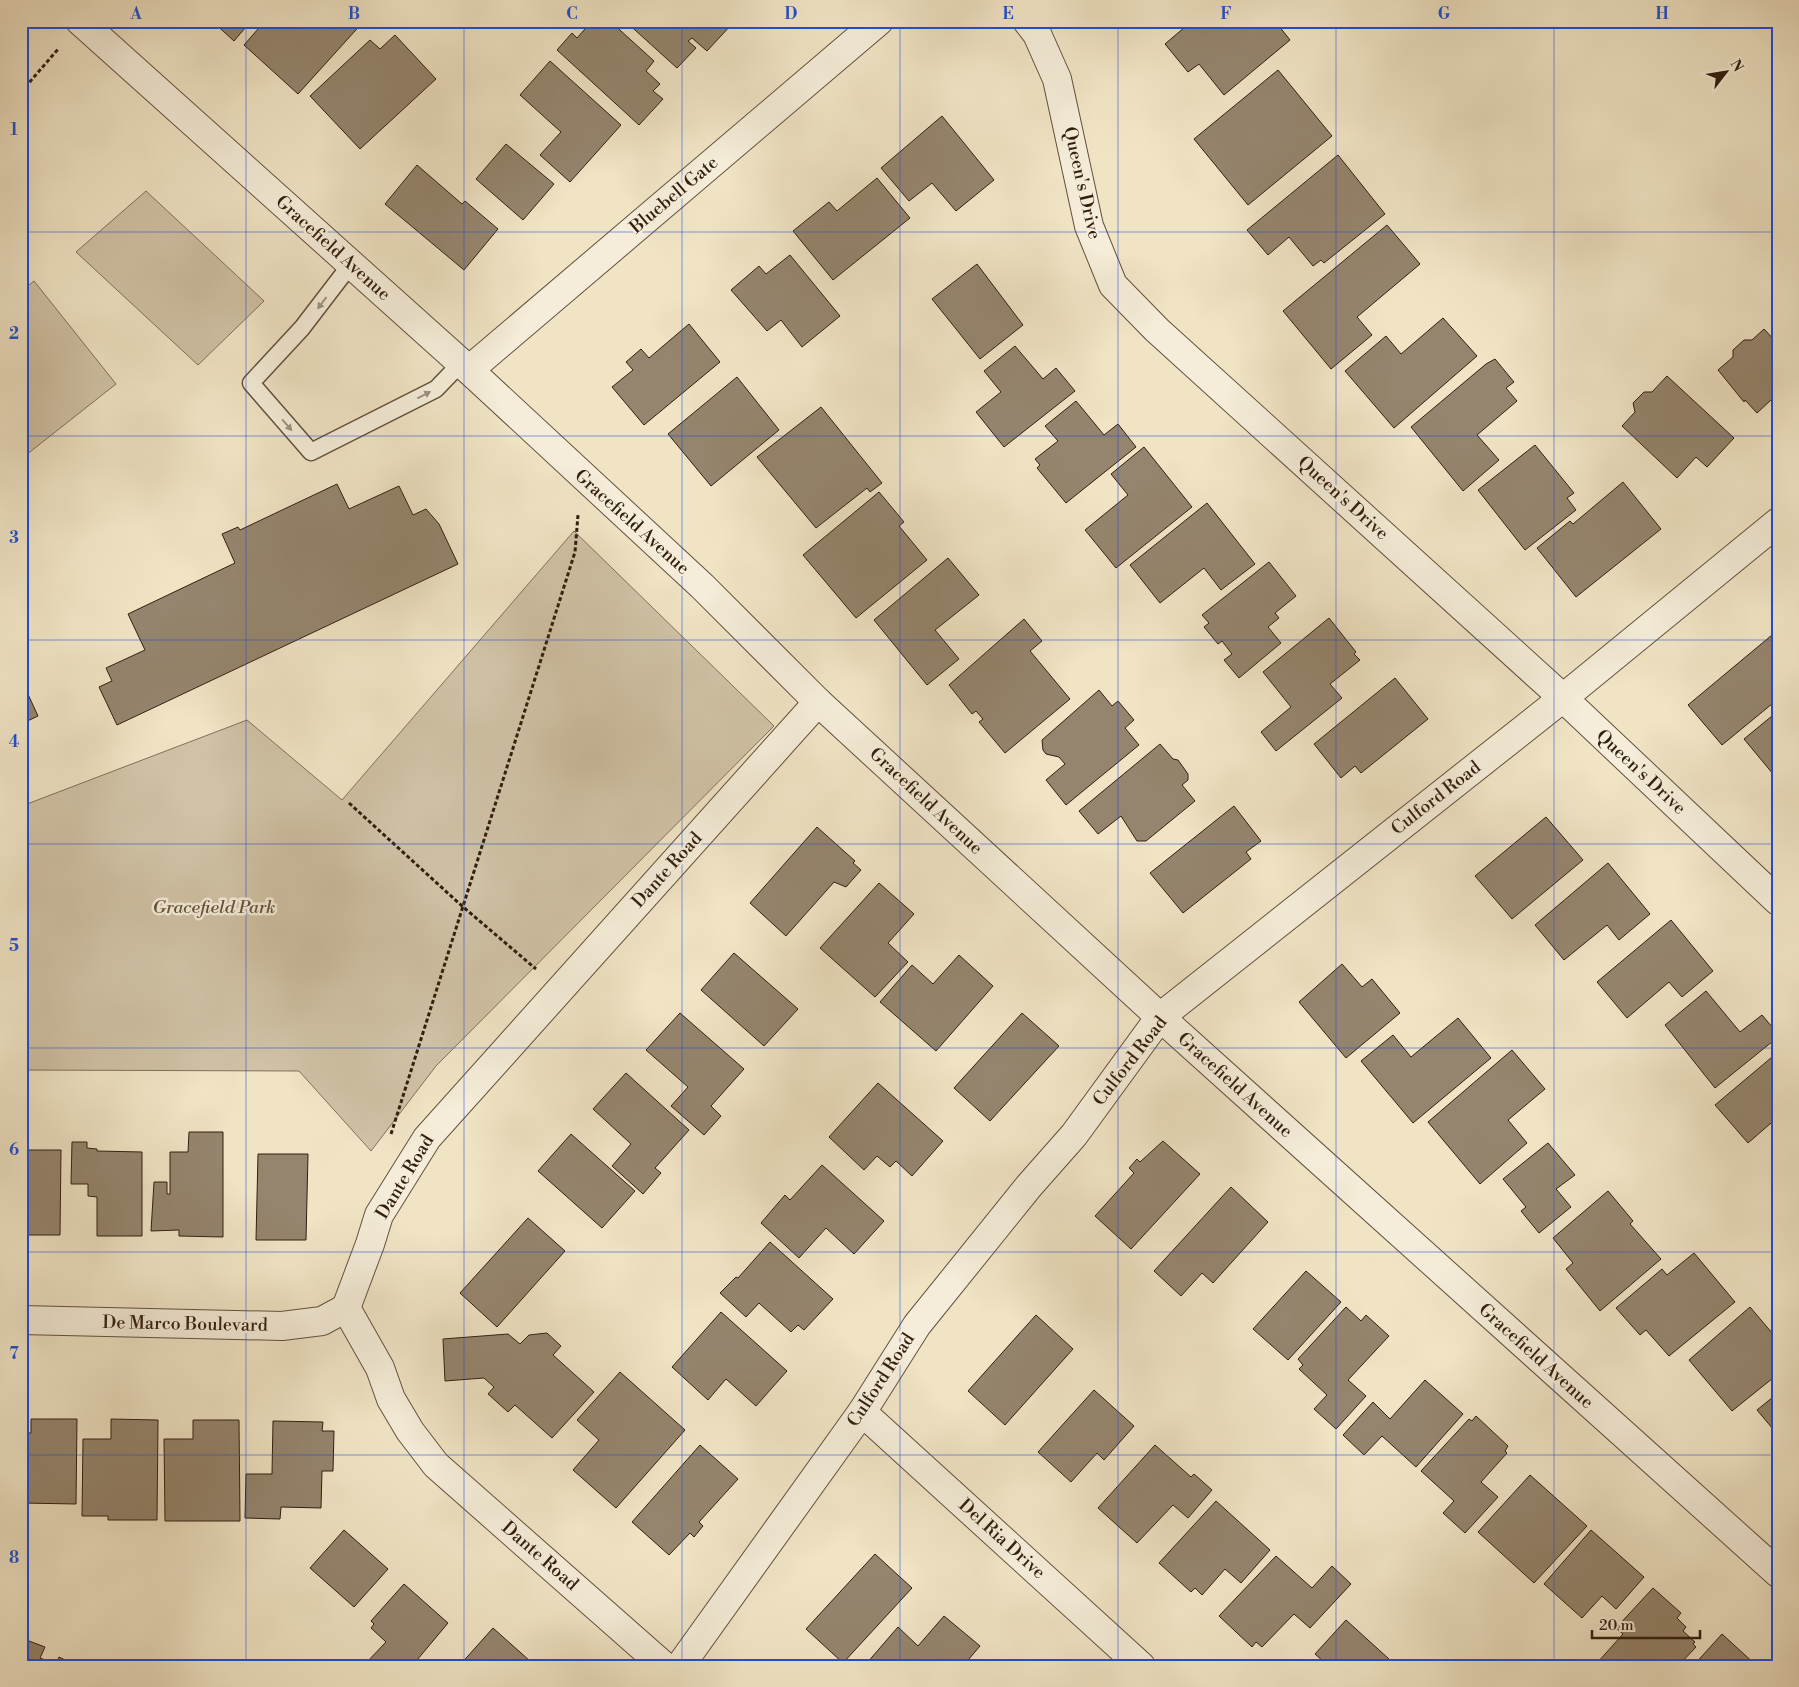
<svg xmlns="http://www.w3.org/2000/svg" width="1799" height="1687" font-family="'Libre Bodoni',serif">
	<rect width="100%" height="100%" fill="#f0e4c5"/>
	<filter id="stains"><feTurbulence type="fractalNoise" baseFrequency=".004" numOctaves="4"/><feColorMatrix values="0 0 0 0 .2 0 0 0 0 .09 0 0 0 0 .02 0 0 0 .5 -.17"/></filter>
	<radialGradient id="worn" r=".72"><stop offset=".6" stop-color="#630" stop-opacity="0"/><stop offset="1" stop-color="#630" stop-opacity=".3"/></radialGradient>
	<!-- green -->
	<g fill="#d0c2a6" stroke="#81705a">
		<path d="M146,191l118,110 -66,64 -122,-113z"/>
		<path d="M34,281l82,103 -95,75v-168z"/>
		<path d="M574,531l200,195 -338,340 -65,85 -72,-80 -278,-1v-272l6,6 220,-84 95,80z"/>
	</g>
	<!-- building -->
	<g fill="#95856e" stroke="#321e0f">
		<path d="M212,21h39l-17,20z"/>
		<path d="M265,21h99l-66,73 -54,-49z"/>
		<path d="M592,21h18l44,40 -8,10 14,13 -7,7 10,8 -24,26 -82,-75 15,-17 5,5z"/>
		<path d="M625,21h104l3,3 -25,27 -15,-13 -4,3 8,7 -19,20z"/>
		<path d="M1192,21h83l15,19 -66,55 -25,-31 -11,8 -23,-28z"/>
		<path d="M395,35l41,44 -76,70 -50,-53 60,-56 10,9z"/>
		<path d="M550,61l71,64 -51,57 -30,-27 21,-23 -41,-37z"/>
		<path d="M1278,70l54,66 -84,69 -54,-66z"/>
		<path d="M942,116l52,64 -38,31 -24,-28 -23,18 -28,-33z"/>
		<path d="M506,144l48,40 -31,36 -47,-41z"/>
		<path d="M1338,155l47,59 -61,49 -3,-3 -8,6 -24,-29 -21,18 -21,-25z"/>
		<path d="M417,165l45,39 3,-3 33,28 -34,41 -79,-66z"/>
		<path d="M877,178l33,40 -77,62 -40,-49 36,-29 8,9z"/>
		<path d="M1387,225l33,39 -63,53 15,18 -41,34 -48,-58z"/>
		<path d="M790,255l50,61 -38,31 -21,-27 -14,11 -36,-41 28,-24 7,8z"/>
		<path d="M977,264l46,61 -43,34 -48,-60z"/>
		<path d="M1443,318l34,38 -83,72 -49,-57 41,-35 15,18z"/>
		<path d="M689,324l31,38 -76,63 -32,-38 21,-17 -7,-8 15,-13 8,9z"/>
		<path d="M1764,329l14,15v59l-2,2 -5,-5 -14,13 -12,-13 -1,2 -26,-32 15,-13v-7l11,-10h8z"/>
		<path d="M1015,346l28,33 13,-11 19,23 -71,56 -28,-35 25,-20 -17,-21z"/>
		<path d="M1495,359l19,23 -8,6 11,13 -40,34 22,25 -36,31 -52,-64 75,-63z"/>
		<path d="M1667,376l67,62 -27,29 -11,-10 -19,21 -55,-52 13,-14 -2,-9 11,-11h8z"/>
		<path d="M737,377l42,53 -68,56 -43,-52z"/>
		<path d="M1076,401l28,34 14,-11 18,23 -70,56 -29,-35 3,-3 -5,-6 23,-18 -13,-15z"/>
		<path d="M821,407l61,76 -12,9 -3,-4 -51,40 -59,-71z"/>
		<path d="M1535,445l39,48 -7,5 9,12 -51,40 -47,-60z"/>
		<path d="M1144,447l48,60 -76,61 -31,-38 43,-35 -17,-21z"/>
		<path d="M1623,482l38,47 -85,68 -39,-49 33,-27 3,3z"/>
		<path d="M337,484l12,25 50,-23 14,29 13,-6 13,15 19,40 -341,161 -18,-38 13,-6 -6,-13 39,-18 -17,-36 107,-51 -13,-29 16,-7 2,3z"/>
		<path d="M879,492l25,30 -5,4 28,34 -71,58 -53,-63z"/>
		<path d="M1207,503l48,61 -34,26 -17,-22 -44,35 -30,-38z"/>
		<path d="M948,558l31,37 -44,35 24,29 -32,26 -53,-65z"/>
		<path d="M1269,562l27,34 -21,17 4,5 -11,9 13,16 -42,35 -15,-18 8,-6 -10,-13 -4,3 -14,-17 5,-4 -7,-8z"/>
		<path d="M1329,618l27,34 -2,2 6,6 -30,24 12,14 -66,53 -15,-19 30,-25 -28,-35z"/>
		<path d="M1024,619l18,22 -12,10 40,48 -65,54 -26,-31 4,-3 -7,-8 -4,3 -23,-29z"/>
		<path d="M1778,630v69l-56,46 -34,-40z"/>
		<path d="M1395,678l33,41 -67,54 -6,-7 -14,12 -27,-34z"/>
		<path d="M21,679l17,37 -17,8z"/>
		<path d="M1099,690l13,16 6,-5 16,19 -9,8 14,17 -73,60 -20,-25 19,-16 -6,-7 -13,-3 -3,-4 -1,-10z"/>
		<path d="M1778,711v69l-34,-41z"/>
		<path d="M1160,744l13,15 5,1 10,14v6l-6,5 13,16 -49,40h-9l-16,-25 -23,18 -19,-23z"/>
		<path d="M1234,806l27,35 -15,11 5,7 -68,54 -33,-40z"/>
		<path d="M1546,817l37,43 -71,59 -37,-43z"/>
		<path d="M817,827l38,34 -2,2 8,7 -15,17 -12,-5 -48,54 -36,-33z"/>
		<path d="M1608,863l42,51 -31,26 -12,-15 -43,35 -29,-35z"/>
		<path d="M879,883l35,31 -26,29 20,19 -33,35 -55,-49z"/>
		<path d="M1671,920l42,51 -31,26 -13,-15 -42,36 -30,-36z"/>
		<path d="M734,953l64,56 -34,37 -63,-56z"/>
		<path d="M959,955l34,31 -57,65 -56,-49 32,-37 21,19z"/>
		<path d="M1342,964l20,23 10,-8 28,34 -54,45 -47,-56z"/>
		<path d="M1706,991l34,41 22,-17 16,19v3l-63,51 -50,-63z"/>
		<path d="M680,1013l64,56 -33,37 10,10 -17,19 -33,-29 17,-19 -42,-37z"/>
		<path d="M1022,1013l37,33 -69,75 -36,-33z"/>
		<path d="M1458,1018l33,40 -78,65 -52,-62 32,-26 18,22z"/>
		<path d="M1512,1050l33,39 -37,31 19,23 -47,41 -52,-62z"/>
		<path d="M1778,1052v65l-30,26 -33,-38z"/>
		<path d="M626,1073l63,57 -34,38 6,5 -18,21 -31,-28 19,-22 -38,-35z"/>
		<path d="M878,1083l65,58 -31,35 -16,-15 -6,6 -13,-11 -13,14 -35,-33z"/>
		<path d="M189,1132h34v105l-44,-1v-6l-28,1 3,-49h13v12h3v-42h18z"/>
		<path d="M571,1134l64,57 -33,37 -64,-57z"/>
		<path d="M1163,1141l37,33 -69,75 -36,-33 39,-43 -5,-5 8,-9 3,3z"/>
		<path d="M72,1142h15v6l10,1v2l45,1v84h-45v-39l-9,-1v-12h-17z"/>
		<path d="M1548,1143l27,32 -19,14 15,18 -32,26 -18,-22 5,-4 -23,-28z"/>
		<path d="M21,1150h40l-1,85h-39z"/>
		<path d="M258,1154h50l-2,86h-50z"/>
		<path d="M822,1165l62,56 -30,33 -28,-26 -27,30 -38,-35 24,-28 5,5z"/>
		<path d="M1231,1187l37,35 -55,61 -11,-10 -21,23 -27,-25z"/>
		<path d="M1608,1191l25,30 -3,3 31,35 -61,52 -34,-42 7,-6 -20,-25z"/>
		<path d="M528,1218l37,33 -68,76 -37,-34z"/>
		<path d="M770,1242l63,57 -29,31 -6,-5 -7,7 -32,-29 -13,14 -26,-24 16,-16 2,1z"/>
		<path d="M1694,1253l41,49 -66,54 -23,-26 -6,5 -24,-27 46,-39 5,6z"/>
		<path d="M1306,1271l35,31 -53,58 -35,-31z"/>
		<path d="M1346,1307l15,14 5,-6 23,21 -41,44 18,16 -30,33 -22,-20 13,-14 -28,-26 4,-4 -5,-6z"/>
		<path d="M1750,1307l28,33v34l-46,37 -43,-51z"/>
		<path d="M721,1312l66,59 -31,35 -30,-27 -18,21 -36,-33z"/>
		<path d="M1036,1315l37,34 -68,76 -37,-34z"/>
		<path d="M547,1333l14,13 -8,9 41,37 -42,46 -37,-33 -7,7 -20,-18 6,-7 -10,-9 -39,3 -2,-42 65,-5 12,10 9,-9z"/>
		<path d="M620,1372l65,58 -69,78 -43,-38 26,-30 -22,-20z"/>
		<path d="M1425,1380l38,34 -47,53 -34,-31 -18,19 -21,-20 30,-33 17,17z"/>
		<path d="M1094,1390l40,36 -30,34 -7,-7 -26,29 -33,-30z"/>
		<path d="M1778,1393v42l-21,-25z"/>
		<path d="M1476,1416l32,30 -3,5 2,2 -26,29 17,15 -33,36 -22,-20 11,-12 -33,-30 48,-52 3,2z"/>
		<path d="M31,1419h46l-1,85 -55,-1v-70h10z"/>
		<path d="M111,1419l47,1 -1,100h-49v-4h-26l1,-77h28z"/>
		<path d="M193,1420h46l1,101h-75l-1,-82h29z"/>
		<path d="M273,1421l50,1 -1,9h12l-1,40h-11l-1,37 -40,-1 -1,12 -35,-1 1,-44h26z"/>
		<path d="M700,1445l38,34 -39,43 4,4 -9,11 -4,-4 -21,22 -37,-33z"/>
		<path d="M1155,1445l36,32 3,-3 18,16 -24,28 -15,-13 -36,38 -39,-35z"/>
		<path d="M1530,1475l57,51 -53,57 -56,-51z"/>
		<path d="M1216,1501l54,49 -29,33 -16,-14 -23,26 -7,-7 -4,4 -32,-29z"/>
		<path d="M344,1530l44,39 -34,38 -44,-39z"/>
		<path d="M1591,1530l53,47 -28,32 -14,-13 -20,22 -38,-34z"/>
		<path d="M875,1554l37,34 -69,75 -37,-34z"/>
		<path d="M1276,1556l36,32 20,-22 19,18 -41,44 -16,-14 -32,33 -6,-5 -4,5 -33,-31z"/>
		<path d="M404,1584l44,39 -36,43h-43l-3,-3 20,-21 -15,-14 3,-4 -3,-3z"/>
		<path d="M1653,1588l28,25 -4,5 9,9 -3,4 12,11 -2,2 3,3 -18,19h-77l-4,-3 26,-29 -7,-6z"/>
		<path d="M944,1616l36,30 -17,20 -97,-2 32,-37 20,19z"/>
		<path d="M1346,1620l43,39 -6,7h-62l3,-4 -9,-8z"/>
		<path d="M493,1628l37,33 -4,5h-67z"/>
		<path d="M1722,1634l35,32h-64z"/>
		<path d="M21,1638l24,9 -5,11 16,6 3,-7 19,9h-57z"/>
	</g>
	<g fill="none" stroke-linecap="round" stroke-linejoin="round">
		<defs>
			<path id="service" d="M351,264l-49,64 -51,55 60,69 125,-63 25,-26"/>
			<g id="minor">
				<path d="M80,21l389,349 233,216 116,116 342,315 618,556"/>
				<path d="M1027,21l10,13 20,45 32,147 24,59 44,45 406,368 215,203"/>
				<path d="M469,370l410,-349"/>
				<path d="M346,1308l24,-64 9,-29 48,-77 391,-436"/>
				<path d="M346,1308l34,60 11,31 19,32 26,34 228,201"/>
				<path d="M21,1320l261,6 40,-5 24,-13"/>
				<path d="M862,1412l279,254"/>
			</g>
			<path id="tertiary" d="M680,1666l182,-254 55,-87 112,-139 45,-51 86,-118 403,-319 215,-176"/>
		</defs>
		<!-- service casing -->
		<use href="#service" stroke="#62503c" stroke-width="19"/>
		<!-- minor casing -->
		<use href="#minor" stroke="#62503c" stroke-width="30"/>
		<!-- tertiary casing -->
		<use href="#tertiary" stroke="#62503c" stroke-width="30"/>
		<!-- path -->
		<g stroke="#321e0f" stroke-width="3" stroke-dasharray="4 2.5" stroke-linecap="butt">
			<path d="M21,92l38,-44"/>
			<path d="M349,803l113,103 74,63"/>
			<path d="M391,1134l184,-582 3,-37"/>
		</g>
		<!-- service -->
		<use href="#service" stroke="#f5edd9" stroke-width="16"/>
		<!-- minor -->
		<use href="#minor" stroke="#f5edd9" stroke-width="28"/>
		<!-- tertiary -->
		<use href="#tertiary" stroke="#f5edd9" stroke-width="28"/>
	</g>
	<!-- one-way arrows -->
	<defs><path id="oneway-solid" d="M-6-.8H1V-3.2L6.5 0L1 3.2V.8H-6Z" transform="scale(1.25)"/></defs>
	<g fill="#9d907e">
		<use href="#oneway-solid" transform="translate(322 303) rotate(127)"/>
		<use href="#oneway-solid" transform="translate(424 395) rotate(-27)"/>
		<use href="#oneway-solid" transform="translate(287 425) rotate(49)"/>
	</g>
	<!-- grid -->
	<path fill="none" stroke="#1d4ed8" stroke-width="1" stroke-opacity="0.55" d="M246,21v1645M464,21v1645M682,21v1645M900,21v1645M1118,21v1645M1336,21v1645M1554,21v1645M21,232h1757M21,436h1757M21,640h1757M21,844h1757M21,1048h1757M21,1252h1757M21,1455h1757"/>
	<g text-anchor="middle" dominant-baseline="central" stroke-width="5" stroke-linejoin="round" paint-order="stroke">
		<!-- street labels -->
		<g font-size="18" fill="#321e0f" stroke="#f5edd9">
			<text transform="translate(1082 183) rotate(77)">Queen's Drive</text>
			<text transform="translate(674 195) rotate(-40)">Bluebell Gate</text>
			<text transform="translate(333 248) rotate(42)">Gracefield Avenue</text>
			<text transform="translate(1343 498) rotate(42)">Queen's Drive</text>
			<text transform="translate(632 522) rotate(42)">Gracefield Avenue</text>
			<text transform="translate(1641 772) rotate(43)">Queen's Drive</text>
			<text transform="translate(1436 798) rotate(-38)">Culford Road</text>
			<text transform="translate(926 801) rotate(43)">Gracefield Avenue</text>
			<text transform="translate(667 870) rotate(-48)">Dante Road</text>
			<text transform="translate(1130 1061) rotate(-52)">Culford Road</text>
			<text transform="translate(1235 1085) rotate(42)">Gracefield Avenue</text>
			<text transform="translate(405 1177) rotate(-59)">Dante Road</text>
			<text transform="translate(185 1324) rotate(1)">De Marco Boulevard</text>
			<text transform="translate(1536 1356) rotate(42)">Gracefield Avenue</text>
			<text transform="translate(881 1380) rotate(-57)">Culford Road</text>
			<text transform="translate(1002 1539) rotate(42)">Del Ria Drive</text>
			<text transform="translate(540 1556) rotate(41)">Dante Road</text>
		</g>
		<!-- park labels -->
		<g font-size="18" font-style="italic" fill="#614f3c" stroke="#f5edd9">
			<text x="214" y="907">Gracefield Park</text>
		</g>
	</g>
	<!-- margin -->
	<rect width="1799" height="1687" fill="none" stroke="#f0e4c5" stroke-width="55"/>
	<!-- north arrow -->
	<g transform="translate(1726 72) rotate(59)" stroke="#f5edd9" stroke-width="4" paint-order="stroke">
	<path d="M0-4L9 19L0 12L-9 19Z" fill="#321e0f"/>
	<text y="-8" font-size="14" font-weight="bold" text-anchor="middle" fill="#321e0f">N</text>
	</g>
	<!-- scale -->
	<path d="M1592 1630v8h108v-8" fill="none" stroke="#321e0f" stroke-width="2.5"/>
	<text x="1599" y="1630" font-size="15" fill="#321e0f" stroke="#f5edd9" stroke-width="4" paint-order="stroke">20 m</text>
	<rect x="28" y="28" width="1744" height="1632" fill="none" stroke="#1d4ed8" stroke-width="2"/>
	<g font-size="16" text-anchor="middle" font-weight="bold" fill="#1d4ed8">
		<text x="136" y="19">A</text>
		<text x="354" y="19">B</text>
		<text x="572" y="19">C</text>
		<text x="791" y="19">D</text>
		<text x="1008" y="19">E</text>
		<text x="1226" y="19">F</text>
		<text x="1444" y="19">G</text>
		<text x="1662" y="19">H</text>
		<text x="14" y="135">1</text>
		<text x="14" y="339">2</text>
		<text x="14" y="543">3</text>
		<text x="14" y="747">4</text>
		<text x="14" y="951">5</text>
		<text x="14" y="1155">6</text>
		<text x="14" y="1359">7</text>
		<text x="14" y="1563">8</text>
	</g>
	<rect width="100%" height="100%" filter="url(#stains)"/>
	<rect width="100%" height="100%" fill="url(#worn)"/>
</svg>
